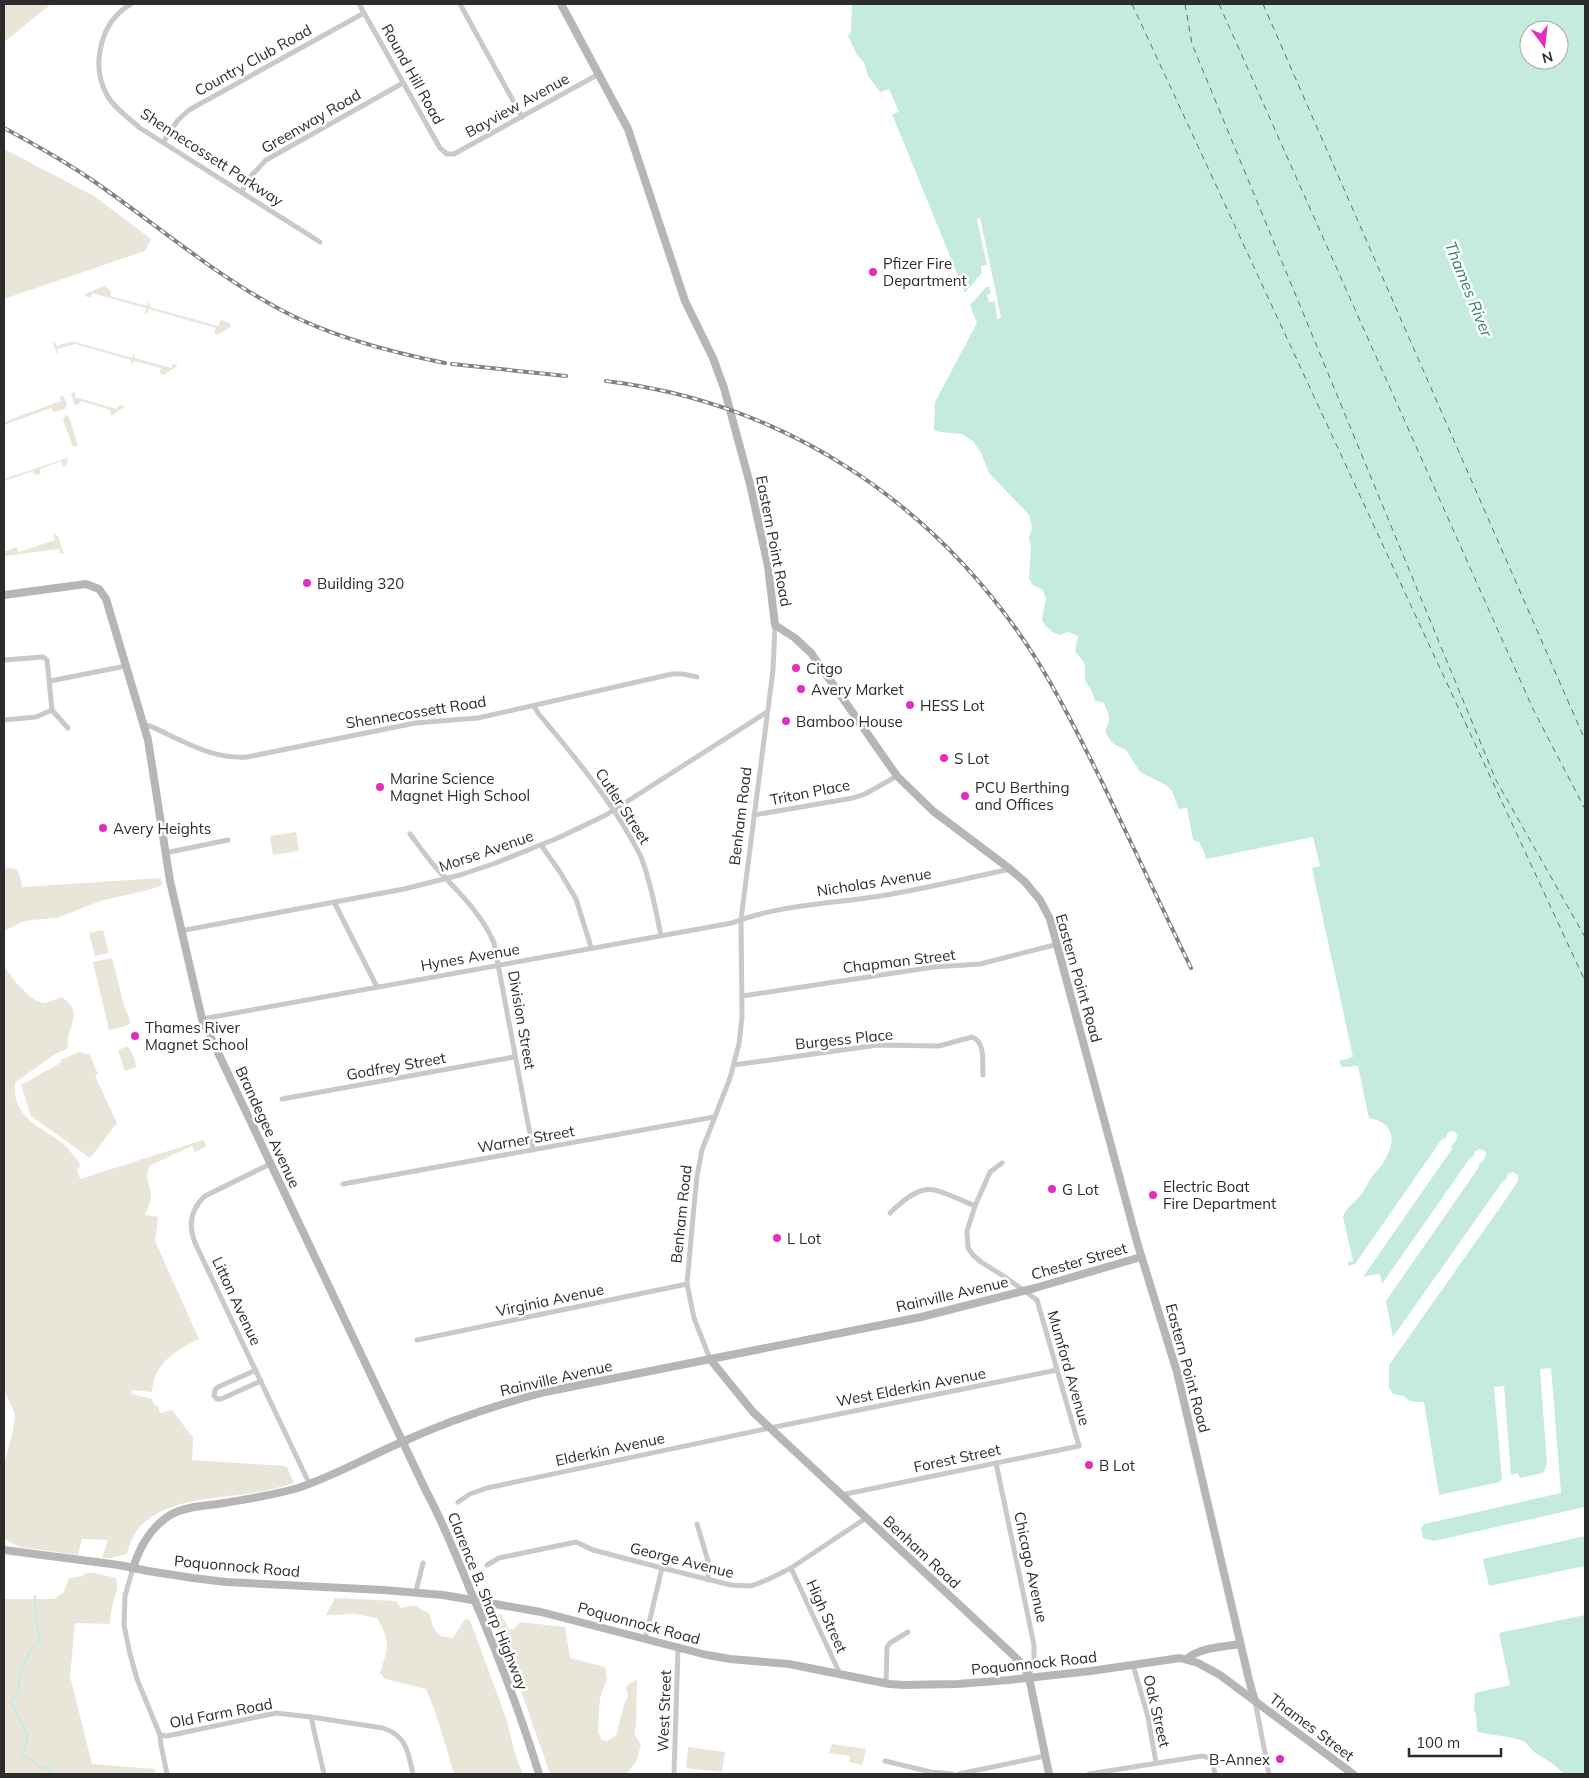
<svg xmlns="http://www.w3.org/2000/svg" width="1589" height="1778" font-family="Mulish,sans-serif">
	<rect width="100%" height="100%" fill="#fff"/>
	<!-- green -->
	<g fill="#eae5d9">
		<path d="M4,4h47l-47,38z"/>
		<path d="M4,149l90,47 57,43 -6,12 -141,48z"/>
		<path d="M104,286l7,5 -1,5 37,10 2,-5 1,6 68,19 3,-6 9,3 1,4 -14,8 -3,-3 2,-4 -67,-19 -2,4 -2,1 1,-6 -54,-15 -1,5 -6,-2v-2z"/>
		<path d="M54,342l3,4 12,-4h7l56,16 2,-5 1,5 36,10 2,-4 5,1 -14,10 -4,-2 1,-5 -27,-7 -2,4 -1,-5 -56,-16 -18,5 1,4 -1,1 -4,-11z"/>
		<path d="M75,392v5l42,12 2,-4 6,1 -14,10 -1,-6 -29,-9 -3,4h-3l-4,-10 1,-2z"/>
		<path d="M63,396l4,8 -2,5 -11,3 -3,-4 -47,17v-3l57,-21 -1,-4z"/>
		<path d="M66,415l3,2 9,28 -5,2 -10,-27z"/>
		<path d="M67,458l1,1 -2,6 -3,1 -2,-5 -21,8v5l-5,1 -2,-4 -29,10v-2z"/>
		<path d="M54,534l4,2 6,18 -4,-1 -1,-4 -55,7v-4l12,-5 3,5 36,-12z"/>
		<path d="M296,832l3,19 -26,4 -3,-19z"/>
		<path d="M4,867l12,2 4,7 2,11 139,-9 1,6 -2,2 -12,4 -48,11 -43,17 -26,2 -11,3 -16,8z"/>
		<path d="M103,930l6,23 -14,3 -6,-23z"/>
		<path d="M112,958l12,48 7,17 -8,4 -14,3 -16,-68z"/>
		<path d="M4,966c10,13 23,35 41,37l17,-6c16,12 13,19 7,36 -2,5 0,10 -2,16l-12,5 -35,25 -5,4c-3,38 30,44 52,64 2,3 4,6 7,9 3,4 5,5 6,10l-3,4 3,9 123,-39 4,6 -12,6 -3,-6 -41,19c-9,10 0,20 0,31 0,6 -4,13 -6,19l13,2 -3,24 44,98c-23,11 -45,24 -47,53l-19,-2 -1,2v2l20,5 2,6 4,1 2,7 12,-3 21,28 -1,22 93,6 2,1 7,16c-13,4 -27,8 -41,10 -45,7 -115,5 -126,61l-16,4h-9l6,-18 -26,-1 -4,16 -58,-8 -16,-8v-75l9,-33 2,-17 -11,-24z"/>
		<path d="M128,1046l6,11 2,10 -11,4 -7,-21z"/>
		<path d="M79,1052l11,3 8,19 -3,2 22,47 -27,35 -59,-42 -10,-31 41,-23 -1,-2z"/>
		<path d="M86,1573h9l21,5c3,10 0,15 -3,25 -2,7 -2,14 -3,21l-35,-1 -5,53 22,88 63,5 1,5h-152v-175h50l9,-6 6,-15 14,-2z"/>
		<path d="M335,1598l61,3 5,7 13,-3 16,9 3,13 7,9 13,2 12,-19 5,1 36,98 10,39 7,17h-69l-18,-60 -10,-25 -41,-10 -5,-6c8,-25 11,-32 -3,-55l-22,-4 -29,1z"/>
		<path d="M490,1613l11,1 8,15h5l6,-7 45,5 5,31 35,9 2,11 -7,20 -2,34 4,8 5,1 9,-5 8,-31 4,-9 -2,-9 6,-5 5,-3 -1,47 -2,8 7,10 -4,16 -10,14h-77l-37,-106z"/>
		<path d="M832,1744l34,5 -4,16 -13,-3 1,-6 -21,-3z"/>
		<path d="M688,1747l37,5 -3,20 -36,-4z"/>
	</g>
	<!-- water -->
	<g fill="#c5eade" fill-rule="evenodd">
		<path d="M852,4h733v1503l-151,34 -11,-3 -2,-10 3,-4 137,-31 -10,-125 -11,1 7,95 -4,9 -23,5 -2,-5 -7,2 -7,-89 -10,1 8,91 -2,4 -61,13 -15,-93c-9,0 -15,1 -20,-6l-11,-2 -4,-7v-22l117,-166 12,-18v-6l-5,-3 -5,2 -2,6 -3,1 -110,156 -7,-36 93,-134 -1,-1 7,-8 1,-6 -6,-3 -5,2 -1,5 -4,2 -88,126 -2,-9 -2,-1 -15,3 89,-128 -1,-2 6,-8v-4l-3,-4 -6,1 -2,6 -4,1 -87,125 -7,2v-4l5,-1 -10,-44c3,-9 10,-13 17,-21 5,-5 7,-13 12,-19 5,-7 11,-12 14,-19 11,-20 6,-36 -17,-40l-11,-52 -16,1 -3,-6 14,-4 -41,-189 8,-2 -7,-29 -107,22 -1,-5 -6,-12 -6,-2 -6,-32 -8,1 -7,-18 -6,-6 -26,-13 -14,-22 -11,-5 -5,-5 -5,-9 1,-3c7,-8 1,-18 -3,-26l-8,-1 -3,-10 -7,-10v-17l-10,-13 3,-15 -10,-4 -8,3 -6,-2 -9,-7 -3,-6 4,-21 -3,-9 -10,-5 -4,-6 2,-31 -2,-10 3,-11 -3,-12 -40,-42 -8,-20 -8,-12 -11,-7 -22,-2 -6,-2 1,-28 42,-79 -7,-18 16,-18 4,-1 1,8 -3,1 1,7 6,-1 2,14 4,3 -21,-100 -3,1 10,46 -6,1 1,7 -17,20 -73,-179 7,-2 -10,-23 -9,3 -12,-16 -4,-14 -7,-7 -9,-19 3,-4zM1529,30h30v30h-30z"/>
		<path d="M1585,1536v30l-96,20 -6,-27z"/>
		<path d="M1585,1615v159h-21l-11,-10 -19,-12 -9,-10 -12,-4 -36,-6 -1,-18 -2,-2 1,-19 35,-8 -11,-52z"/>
	</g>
	<!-- pier -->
	<path fill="#fff" d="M980,218l21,100 -4,1 -2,-18 -6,1 -2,-7 4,-2 -2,-7 -3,1 -18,20 -1,-1 17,-21 7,-1 -3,-17 -4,1v7l-18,20h-3l19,-22 -1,-7 6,-1 -10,-46z"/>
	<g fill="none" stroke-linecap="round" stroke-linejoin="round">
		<!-- stream -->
		<path stroke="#c5eade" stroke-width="2" d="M35,1596l1,26 3,11 -1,12 -9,5 -2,10 -5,7 -4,23 -7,13 17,34 -5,17 19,15 6,-3 2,5 -3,3"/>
		<!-- ferry -->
		<g stroke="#388067" stroke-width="1" stroke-dasharray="6 5" stroke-linecap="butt">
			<path d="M1132,4l453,977"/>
			<path d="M1185,4l7,40 304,736 89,157"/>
			<path d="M1219,4l314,705 52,100"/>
			<path d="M1263,4l322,736"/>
		</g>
		<!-- street -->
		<g stroke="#c9c9c9" stroke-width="5">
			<path d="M131,4c-30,17 -41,60 -24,91 7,13 22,23 33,33l180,114"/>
			<path d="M359,4l81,144 7,6h7l145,-80"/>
			<path d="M460,4l62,113"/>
			<path d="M164,141l14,-21 11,-10 175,-97"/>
			<path d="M242,191l9,-15 15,-16 137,-77"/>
			<path d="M4,660l39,-3 4,3 5,50 16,18"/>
			<path d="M50,681l76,-15"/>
			<path d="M534,706l4,7c29,35 58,69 82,107 7,12 15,24 21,37 10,25 14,51 20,78"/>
			<path d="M4,720l32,-3 16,-7"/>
			<path d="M143,724c9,2 18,7 26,11 26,12 48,24 78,22l168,-34 63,-5 194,-44h11l14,3"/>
			<path d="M754,815l99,-17 12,-4 32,-18"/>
			<path d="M410,834c9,12 18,25 28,36 21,23 44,44 56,73l39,207"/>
			<path d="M541,845l19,27 16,27 15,48"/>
			<path d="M165,853l63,-13"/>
			<path d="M334,902l43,85"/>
			<path d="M180,931l224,-42 56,-14 33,-11 65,-26 48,-23 161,-103"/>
			<path d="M742,996l192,-29 46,-3 78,-20"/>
			<path d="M202,1019l530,-96c48,-19 103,-19 154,-28 42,-7 83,-17 124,-26"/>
			<path d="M734,1065l144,-20 61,1 33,-9c14,5 10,26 11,38"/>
			<path d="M282,1099l232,-42"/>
			<path d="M270,1164l-65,32c-15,14 -17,31 -9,49l113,238"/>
			<path d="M343,1184l371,-67"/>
			<path d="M890,1213c36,-35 42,-25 85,-7"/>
			<path d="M417,1340l270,-56"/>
			<path d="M710,1359l-16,-41 -7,-34 6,-67 4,-41 5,-26 28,-72 9,-34 3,-27 -1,-98 32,-249 2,-45"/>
			<path d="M256,1370l-38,17 -3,3 -1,6 3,3h4l40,-18"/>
			<path d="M996,1463l38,182v14l-5,18"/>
			<path d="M841,1495l238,-49 -42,-146 -32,-23 -24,-15 -8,-7 -5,-7 -1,-17 8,-25 15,-34 12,-9"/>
			<path d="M458,1502l12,-8 17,-6 283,-60 287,-58"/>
			<path d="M697,1524l11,37v19"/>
			<path d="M487,1565l12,-7 77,-16 17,8 69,18 69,17 20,1 18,-7 22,-11 75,-50"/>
			<path d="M133,1568l-8,28 -1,29 6,29 7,25 23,56 1,10 6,29"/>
			<path d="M791,1568l49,106"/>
			<path d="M416,1591l7,-28"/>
			<path d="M645,1640l17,-72"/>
			<path d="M1133,1665l15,52 8,46"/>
			<path d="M886,1683l1,-36 3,-4 18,-11"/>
			<path d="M1255,1701l14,73"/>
			<path d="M311,1717l13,57"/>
			<path d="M160,1735l7,1 109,-23 35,4 72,11c24,8 25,24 30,46"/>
			<path d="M885,1761l46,11 21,2"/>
			<path d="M674,1774l4,-126"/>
			<path d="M959,1774l86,-18"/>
			<path d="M1089,1774l113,-18c11,1 11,9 13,18"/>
		</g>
		<!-- secondary -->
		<g stroke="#b6b6b6" stroke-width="8">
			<path d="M561,4l67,125 57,172 28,57 11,30 26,96 18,82 7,59 20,13 16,15 86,123 36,35 77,58 15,13 15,18 10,19 87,323 40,130 72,308 6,21"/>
			<path d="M4,595l82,-11 13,5 7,10 42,141 22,141 32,138 224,472c18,33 31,67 45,101 26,60 49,120 68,182"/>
			<path d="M710,1359l43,53 259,242 10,10 7,13 20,97"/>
			<path d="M4,1550l115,15 29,6 45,7 33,4 157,8 60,5 98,17 166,43 23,4 59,5 100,20 15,1 53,-1 52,-4 82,-9 89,-13 18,5 22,12 133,99"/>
			<path d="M133,1568c7,-22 18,-42 39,-54 15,-8 35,-8 52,-11 24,-4 50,-8 74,-15 36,-12 69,-31 104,-46 46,-21 94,-37 143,-50l376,-75 114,-29 106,-31"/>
			<path d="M1187,1659c13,-12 37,-12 53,-15"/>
		</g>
		<defs>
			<g id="rail">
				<path d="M4,128c30,16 60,33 88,52 64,44 122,95 191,131 49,26 107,41 162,52"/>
				<path d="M452,364l114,12"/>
				<path d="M606,381c180,22 329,122 427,273 26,41 47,84 69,128 30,62 59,124 89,186"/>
			</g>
		</defs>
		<!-- rail casing -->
		<use href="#rail" stroke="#818181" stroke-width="4"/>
		<!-- rail -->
		<use href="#rail" stroke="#fff" stroke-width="2" stroke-dasharray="5.5" stroke-linecap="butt"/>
	</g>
	<!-- markers -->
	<g fill="#e22ebd" stroke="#fff" stroke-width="2">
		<circle cx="873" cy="272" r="5"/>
		<circle cx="307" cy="583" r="5"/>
		<circle cx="796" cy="668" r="5"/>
		<circle cx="801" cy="689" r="5"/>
		<circle cx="910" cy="705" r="5"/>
		<circle cx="786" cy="721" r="5"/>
		<circle cx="944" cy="758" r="5"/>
		<circle cx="380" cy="787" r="5"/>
		<circle cx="965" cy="796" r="5"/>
		<circle cx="103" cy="828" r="5"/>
		<circle cx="135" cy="1036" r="5"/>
		<circle cx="1052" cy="1189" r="5"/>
		<circle cx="1153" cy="1195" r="5"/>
		<circle cx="777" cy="1238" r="5"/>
		<circle cx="1089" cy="1465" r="5"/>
		<circle cx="1280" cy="1759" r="5"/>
	</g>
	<g text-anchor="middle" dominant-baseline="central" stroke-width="5" stroke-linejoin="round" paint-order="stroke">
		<!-- street labels -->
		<g font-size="15" fill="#2c2c2c" stroke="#fff">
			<text transform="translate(253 60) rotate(-29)">Country Club Road</text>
			<text transform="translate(413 74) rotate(61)">Round Hill Road</text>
			<text transform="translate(517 105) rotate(-29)">Bayview Avenue</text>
			<text transform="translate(311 121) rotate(-30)">Greenway Road</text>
			<text transform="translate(212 157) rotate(33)">Shennecossett Parkway</text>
			<text transform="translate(774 541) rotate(79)">Eastern Point Road</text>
			<text transform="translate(416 712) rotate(-9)">Shennecossett Road</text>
			<text transform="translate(810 792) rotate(-11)">Triton Place</text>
			<text transform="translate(623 806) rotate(57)">Cutler Street</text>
			<text transform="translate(740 816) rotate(-83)">Benham Road</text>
			<text transform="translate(486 851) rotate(-19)">Morse Avenue</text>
			<text transform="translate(874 882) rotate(-9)">Nicholas Avenue</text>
			<text transform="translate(470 957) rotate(-10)">Hynes Avenue</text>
			<text transform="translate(899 961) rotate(-7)">Chapman Street</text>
			<text transform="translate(1079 978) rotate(74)">Eastern Point Road</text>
			<text transform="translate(522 1020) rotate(80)">Division Street</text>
			<text transform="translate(844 1039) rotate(-6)">Burgess Place</text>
			<text transform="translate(396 1066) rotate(-10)">Godfrey Street</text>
			<text transform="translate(268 1127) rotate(65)">Brandegee Avenue</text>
			<text transform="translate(526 1139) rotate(-10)">Warner Street</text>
			<text transform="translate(681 1214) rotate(-84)">Benham Road</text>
			<text transform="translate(1079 1261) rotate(-16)">Chester Street</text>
			<text transform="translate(952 1294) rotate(-13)">Rainville Avenue</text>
			<text transform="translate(550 1300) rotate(-12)">Virginia Avenue</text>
			<text transform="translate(237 1301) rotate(65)">Litton Avenue</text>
			<text transform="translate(1069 1368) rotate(74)">Mumford Avenue</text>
			<text transform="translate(1188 1368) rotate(75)">Eastern Point Road</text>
			<text transform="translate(556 1378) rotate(-13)">Rainville Avenue</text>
			<text transform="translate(911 1387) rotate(-11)">West Elderkin Avenue</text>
			<text transform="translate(610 1449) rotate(-12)">Elderkin Avenue</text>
			<text transform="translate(957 1458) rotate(-12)">Forest Street</text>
			<text transform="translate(922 1552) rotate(43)">Benham Road</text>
			<text transform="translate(682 1560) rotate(14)">George Avenue</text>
			<text transform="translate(237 1566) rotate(5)">Poquonnock Road</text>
			<text transform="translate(1031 1567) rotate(78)">Chicago Avenue</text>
			<text transform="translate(488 1601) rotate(68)">Clarence B. Sharp Highway</text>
			<text transform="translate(827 1616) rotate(66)">High Street</text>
			<text transform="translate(639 1623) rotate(15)">Poquonnock Road</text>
			<text transform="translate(1034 1663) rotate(-6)">Poquonnock Road</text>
			<text transform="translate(664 1711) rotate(-88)">West Street</text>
			<text transform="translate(1157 1711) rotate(77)">Oak Street</text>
			<text transform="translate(221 1713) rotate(-11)">Old Farm Road</text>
			<text transform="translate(1312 1727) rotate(37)">Thames Street</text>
		</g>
		<!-- poi labels -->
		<g font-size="15" fill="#2c2c2c" stroke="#fff" text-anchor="start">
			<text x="883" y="263">Pfizer Fire<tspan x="883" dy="17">Department</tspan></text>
			<text x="317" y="583">Building 320</text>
			<text x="806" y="668">Citgo</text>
			<text x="811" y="689">Avery Market</text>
			<text x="920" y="705">HESS Lot</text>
			<text x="796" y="721">Bamboo House</text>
			<text x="954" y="758">S Lot</text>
			<text x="390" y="778">Marine Science<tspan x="390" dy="17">Magnet High School</tspan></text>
			<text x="975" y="787">PCU Berthing<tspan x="975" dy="17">and Offices</tspan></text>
			<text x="113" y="828">Avery Heights</text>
			<text x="145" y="1027">Thames River<tspan x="145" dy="17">Magnet School</tspan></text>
			<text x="1163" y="1186">Electric Boat<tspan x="1163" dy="17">Fire Department</tspan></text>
			<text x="1062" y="1189">G Lot</text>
			<text x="787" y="1238">L Lot</text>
			<text x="1099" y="1465">B Lot</text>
			<text x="1270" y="1759" text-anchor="end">B-Annex</text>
		</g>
		<!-- water labels -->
		<g font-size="16" font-style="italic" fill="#388067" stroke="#fff">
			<text transform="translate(1469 289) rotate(68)">Thames River</text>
		</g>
	</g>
	<!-- border -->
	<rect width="1589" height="1778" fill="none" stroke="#2c2c2c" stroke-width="10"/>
	<!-- north arrow -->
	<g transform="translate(1544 45) rotate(165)"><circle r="24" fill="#ffffff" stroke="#ababab"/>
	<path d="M0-4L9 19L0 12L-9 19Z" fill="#e22ebd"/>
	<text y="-8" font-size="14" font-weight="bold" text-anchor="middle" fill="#2c2c2c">N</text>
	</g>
	<!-- scale -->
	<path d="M1409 1748v8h92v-8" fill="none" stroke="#2c2c2c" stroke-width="2.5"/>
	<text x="1416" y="1748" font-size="15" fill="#2c2c2c" stroke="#ffffff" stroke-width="4" paint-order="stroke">100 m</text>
</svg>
